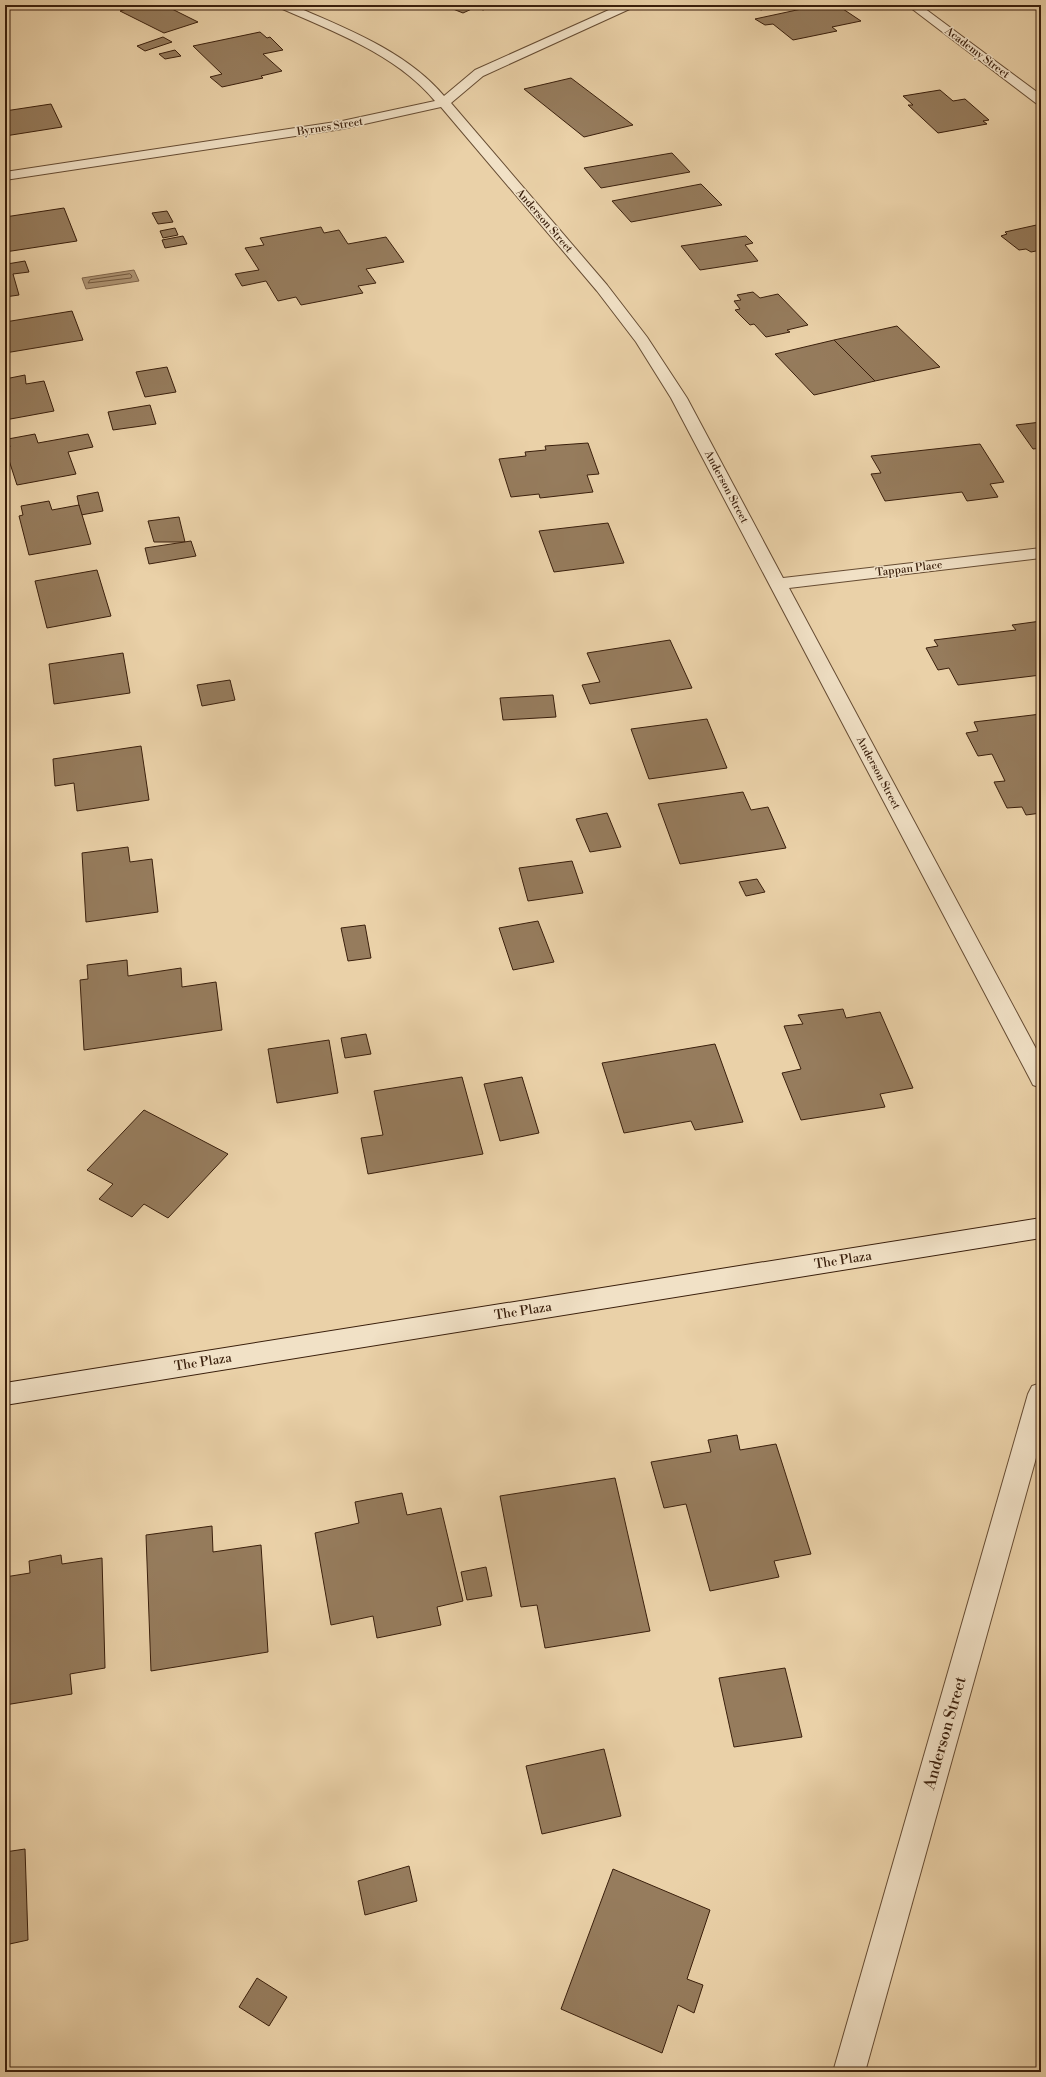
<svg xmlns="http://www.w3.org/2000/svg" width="1046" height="2077" font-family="'Libre Bodoni',serif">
	<rect width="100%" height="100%" fill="#ead1a8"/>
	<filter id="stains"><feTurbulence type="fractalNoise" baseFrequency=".005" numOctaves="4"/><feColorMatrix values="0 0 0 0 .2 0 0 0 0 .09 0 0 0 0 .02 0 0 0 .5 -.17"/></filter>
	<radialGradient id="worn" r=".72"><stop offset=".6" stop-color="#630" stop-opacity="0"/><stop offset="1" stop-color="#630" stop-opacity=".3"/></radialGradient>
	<!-- water -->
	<path fill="#ae9473" stroke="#80654a" d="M134,270l5,11 -53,8 -4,-11z"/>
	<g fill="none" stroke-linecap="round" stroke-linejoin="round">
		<!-- shore -->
		<path stroke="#745a40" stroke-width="1" d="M130,274l2,2 -1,2 -43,5 2,-3z"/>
	</g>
	<!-- building -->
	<g fill="#967c5d" stroke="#3a1f0c">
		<path d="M140,5h24l34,17 -34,11 -44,-22z"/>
		<path d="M443,5h49l2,1 -11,4 -7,-3 -13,6z"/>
		<path d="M752,5h25l-16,5z"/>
		<path d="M820,5h17l24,16 -29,6 5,4 -44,9 -20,-16 -8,1 -10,-6z"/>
		<path d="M260,32l7,6 3,-1 13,13 -20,4 19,17 -21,5 2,2 -41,9 -12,-10 12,-3 -29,-28z"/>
		<path d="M163,37l9,5 -27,9 -8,-5z"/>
		<path d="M175,50l6,6 -16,3 -6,-5z"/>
		<path d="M571,78l62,47 -49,12 -60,-48z"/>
		<path d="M940,90l13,11 12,-2 24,21 -6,1 4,3 -49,9 -30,-28h5l-10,-9z"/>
		<path d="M51,104l11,23 -57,9v-25z"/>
		<path d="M672,153l18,19 -89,16 -17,-20z"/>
		<path d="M701,184l21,21 -91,17 -19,-21z"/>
		<path d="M64,208l13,33 -72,11v-35z"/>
		<path d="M167,211l6,11 -15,2 -6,-11z"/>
		<path d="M1041,224v26l-10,2 -5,-3 -7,1 -18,-14 6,-2 -2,-2z"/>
		<path d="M321,227l3,6 15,-3 9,14 38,-7 18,25 -38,7 10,14 -18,3 5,7 -62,12 -5,-8 -18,4 -12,-20 -24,5 -7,-12 24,-4 -14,-22 19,-3 -4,-7z"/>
		<path d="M175,228l3,7 -15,3 -3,-7z"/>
		<path d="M183,236l4,8 -22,4 -3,-8z"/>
		<path d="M746,236l7,7 -8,2 13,16 -58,9 -19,-24z"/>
		<path d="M25,261l4,11 -16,2 6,21 -14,2v-29l3,-1 -1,-3z"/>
		<path d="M753,292l7,6 18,-4 30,31 -21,5 3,2 -24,5 -12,-13 -4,1 -15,-15 5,-1 -6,-8 7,-1 -4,-5z"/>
		<path d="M72,311l11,29 -78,13v-31z"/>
		<path d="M897,326l43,41 -65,14 -41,-41z"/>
		<path d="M834,340l41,41 -61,14 -39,-41z"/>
		<path d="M167,367l9,25 -31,5 -9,-25z"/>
		<path d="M25,375l1,9 18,-3 10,30 -49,9v-41z"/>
		<path d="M150,405l6,19 -43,6 -5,-18z"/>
		<path d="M1041,422v26l-8,1 -17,-24z"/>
		<path d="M35,434l3,9 50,-9 5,13 -25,5 8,22 -59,11 -12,-37 5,-1 -2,-8z"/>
		<path d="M588,443l11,31 -12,1 6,17 -53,6 -1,-4 -28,3 -12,-38 27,-3 -1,-4 21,-2 -1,-4z"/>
		<path d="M980,444l24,38 -14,2 8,13 -31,4 -5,-9 -77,9 -14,-27 10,-1 -10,-17z"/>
		<path d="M98,492l5,19 -22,4 -4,-19z"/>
		<path d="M49,501l3,9 27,-5 12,39 -62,11 -10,-39 4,-1 -2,-9z"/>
		<path d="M179,517l6,25h-31l-6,-21z"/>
		<path d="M608,523l16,40 -70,9 -15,-41z"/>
		<path d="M191,541l5,15 -47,8 -4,-16z"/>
		<path d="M97,570l14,46 -64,12 -12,-47z"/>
		<path d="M1041,621v54l-83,10 -9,-17 -11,2 -12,-22 12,-2 -4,-6 82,-10 -4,-5z"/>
		<path d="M670,640l22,48 -102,16 -8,-19 18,-3 -13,-29z"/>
		<path d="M123,653l7,40 -76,11 -5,-40z"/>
		<path d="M230,680l5,20 -33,6 -5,-21z"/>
		<path d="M553,695l3,22 -53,3 -3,-22z"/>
		<path d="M1041,714v99l-15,2 -4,-8 -15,1 -13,-26 11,-1 -13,-27 -14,2 -12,-23 12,-2 -4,-9z"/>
		<path d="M707,719l20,49 -78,11 -18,-50z"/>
		<path d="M141,746l8,54 -72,11 -3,-28 -19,3 -2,-27z"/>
		<path d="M743,792l8,18 17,-3 18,41 -106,16 -22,-60z"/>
		<path d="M607,813l14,34 -31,5 -14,-33z"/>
		<path d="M128,847l2,15 22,-3 6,53 -72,10 -4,-69z"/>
		<path d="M572,861l11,32 -55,8 -9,-33z"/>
		<path d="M757,879l8,13 -19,4 -7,-14z"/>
		<path d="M538,921l16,41 -41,8 -14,-42z"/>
		<path d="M365,925l6,33 -23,3 -7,-33z"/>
		<path d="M127,960l1,16 53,-8 1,19 34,-5 6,48 -138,20 -4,-70 8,-1 -1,-14z"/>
		<path d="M843,1009l3,9 34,-6 33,76 -33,6 5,13 -84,13 -19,-47 19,-4 -17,-43 19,-2 -5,-9z"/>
		<path d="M366,1034l5,20 -26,4 -4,-20z"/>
		<path d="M329,1040l9,53 -61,10 -9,-54z"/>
		<path d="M715,1044l28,78 -48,8 -4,-9 -67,12 -22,-70z"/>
		<path d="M462,1077l21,77 -115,20 -7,-36 22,-3 -9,-44z"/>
		<path d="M522,1077l17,56 -39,8 -16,-57z"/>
		<path d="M144,1110l84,44 -60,64 -24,-14 -12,13 -33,-18 14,-15 -26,-14z"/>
		<path d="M737,1435l3,15 36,-6 35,110 -37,7 5,16 -69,14 -24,-87 -22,4 -13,-46 60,-10 -3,-12z"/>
		<path d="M615,1478l35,153 -105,17 -8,-43 -16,2 -21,-111z"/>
		<path d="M402,1493l5,22 34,-7 22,93 -26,6 4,18 -64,13 -4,-22 -42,9 -16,-92 44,-10 -4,-21z"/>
		<path d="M212,1526l1,26 48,-7 7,107 -117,19 -5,-136z"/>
		<path d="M61,1555l1,9 40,-6 3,110 -35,6 2,20 -67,11v-128l25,-4 -1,-12z"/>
		<path d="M486,1567l6,29 -25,4 -6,-28z"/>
		<path d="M785,1668l17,69 -68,10 -15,-69z"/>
		<path d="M604,1749l17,67 -79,18 -16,-68z"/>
		<path d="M25,1849l3,91 -23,5v-93z"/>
		<path d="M409,1866l8,35 -52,14 -7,-34z"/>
		<path d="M613,1869l97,41 -23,69 16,6 -9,28 -16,-8 -16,48 -101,-44z"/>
		<path d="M257,1978l30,19 -18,29 -30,-19z"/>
	</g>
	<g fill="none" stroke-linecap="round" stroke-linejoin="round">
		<defs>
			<g id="street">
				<path d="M276,5h16c53,23 114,46 152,91l31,-26 145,-65h16l-2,2 -151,69 -32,27 156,182 40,52 40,61 96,180 258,-30v10l-252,30 252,470v30l-8,-3 -3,-6 -359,-681 -35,-56 -39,-51 -156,-184 -99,22 -337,51v-8l337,-51 93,-20c-39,-47 -103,-70 -157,-94z"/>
				<path d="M907,5h13l121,90v10l-4,-1z"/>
				<path d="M1041,1383v57l-176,632h-32l195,-678 4,-8z"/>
			</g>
			<path id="secondary" d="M1041,1218v20l-1036,167v-22z"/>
		</defs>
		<!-- street casing -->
		<use href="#street" stroke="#664c33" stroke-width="2"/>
		<!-- secondary casing -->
		<use href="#secondary" stroke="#3a1f0c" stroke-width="2"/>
		<!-- street -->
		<use href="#street" fill="#f1e1c6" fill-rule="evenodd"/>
		<!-- secondary -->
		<use href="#secondary" fill="#f1e1c6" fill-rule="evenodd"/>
	</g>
	<g text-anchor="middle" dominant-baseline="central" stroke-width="3" stroke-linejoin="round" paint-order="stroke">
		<!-- far-street labels -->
		<g font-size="11" fill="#3a1f0c" stroke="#f1e1c6">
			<text transform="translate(977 53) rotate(37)">Academy Street</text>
			<text transform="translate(330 127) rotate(-9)">Byrnes Street</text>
			<text transform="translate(544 221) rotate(49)">Anderson Street</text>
			<text transform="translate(726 487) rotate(62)">Anderson Street</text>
			<text transform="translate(909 569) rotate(-7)">Tappan Place</text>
			<text transform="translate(878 773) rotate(62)">Anderson Street</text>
		</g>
		<!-- street labels -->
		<g font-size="13" fill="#3a1f0c" stroke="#f1e1c6">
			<text transform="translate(843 1260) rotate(-9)">The Plaza</text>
			<text transform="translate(523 1311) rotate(-9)">The Plaza</text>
			<text transform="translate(203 1362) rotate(-9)">The Plaza</text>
		</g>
		<!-- near-street labels -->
		<g font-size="16" fill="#3a1f0c" stroke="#f1e1c6">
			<text transform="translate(945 1733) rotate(-74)">Anderson Street</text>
		</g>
	</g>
	<!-- margin -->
	<rect width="1046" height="2077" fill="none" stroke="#ead1a8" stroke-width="20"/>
	<rect x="6" y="6" width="1034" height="2065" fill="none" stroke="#3a1f0c" stroke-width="2"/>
	<rect x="10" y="10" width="1026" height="2057" fill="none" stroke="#3a1f0c"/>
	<rect width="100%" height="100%" filter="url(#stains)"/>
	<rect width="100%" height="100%" fill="url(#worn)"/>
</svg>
